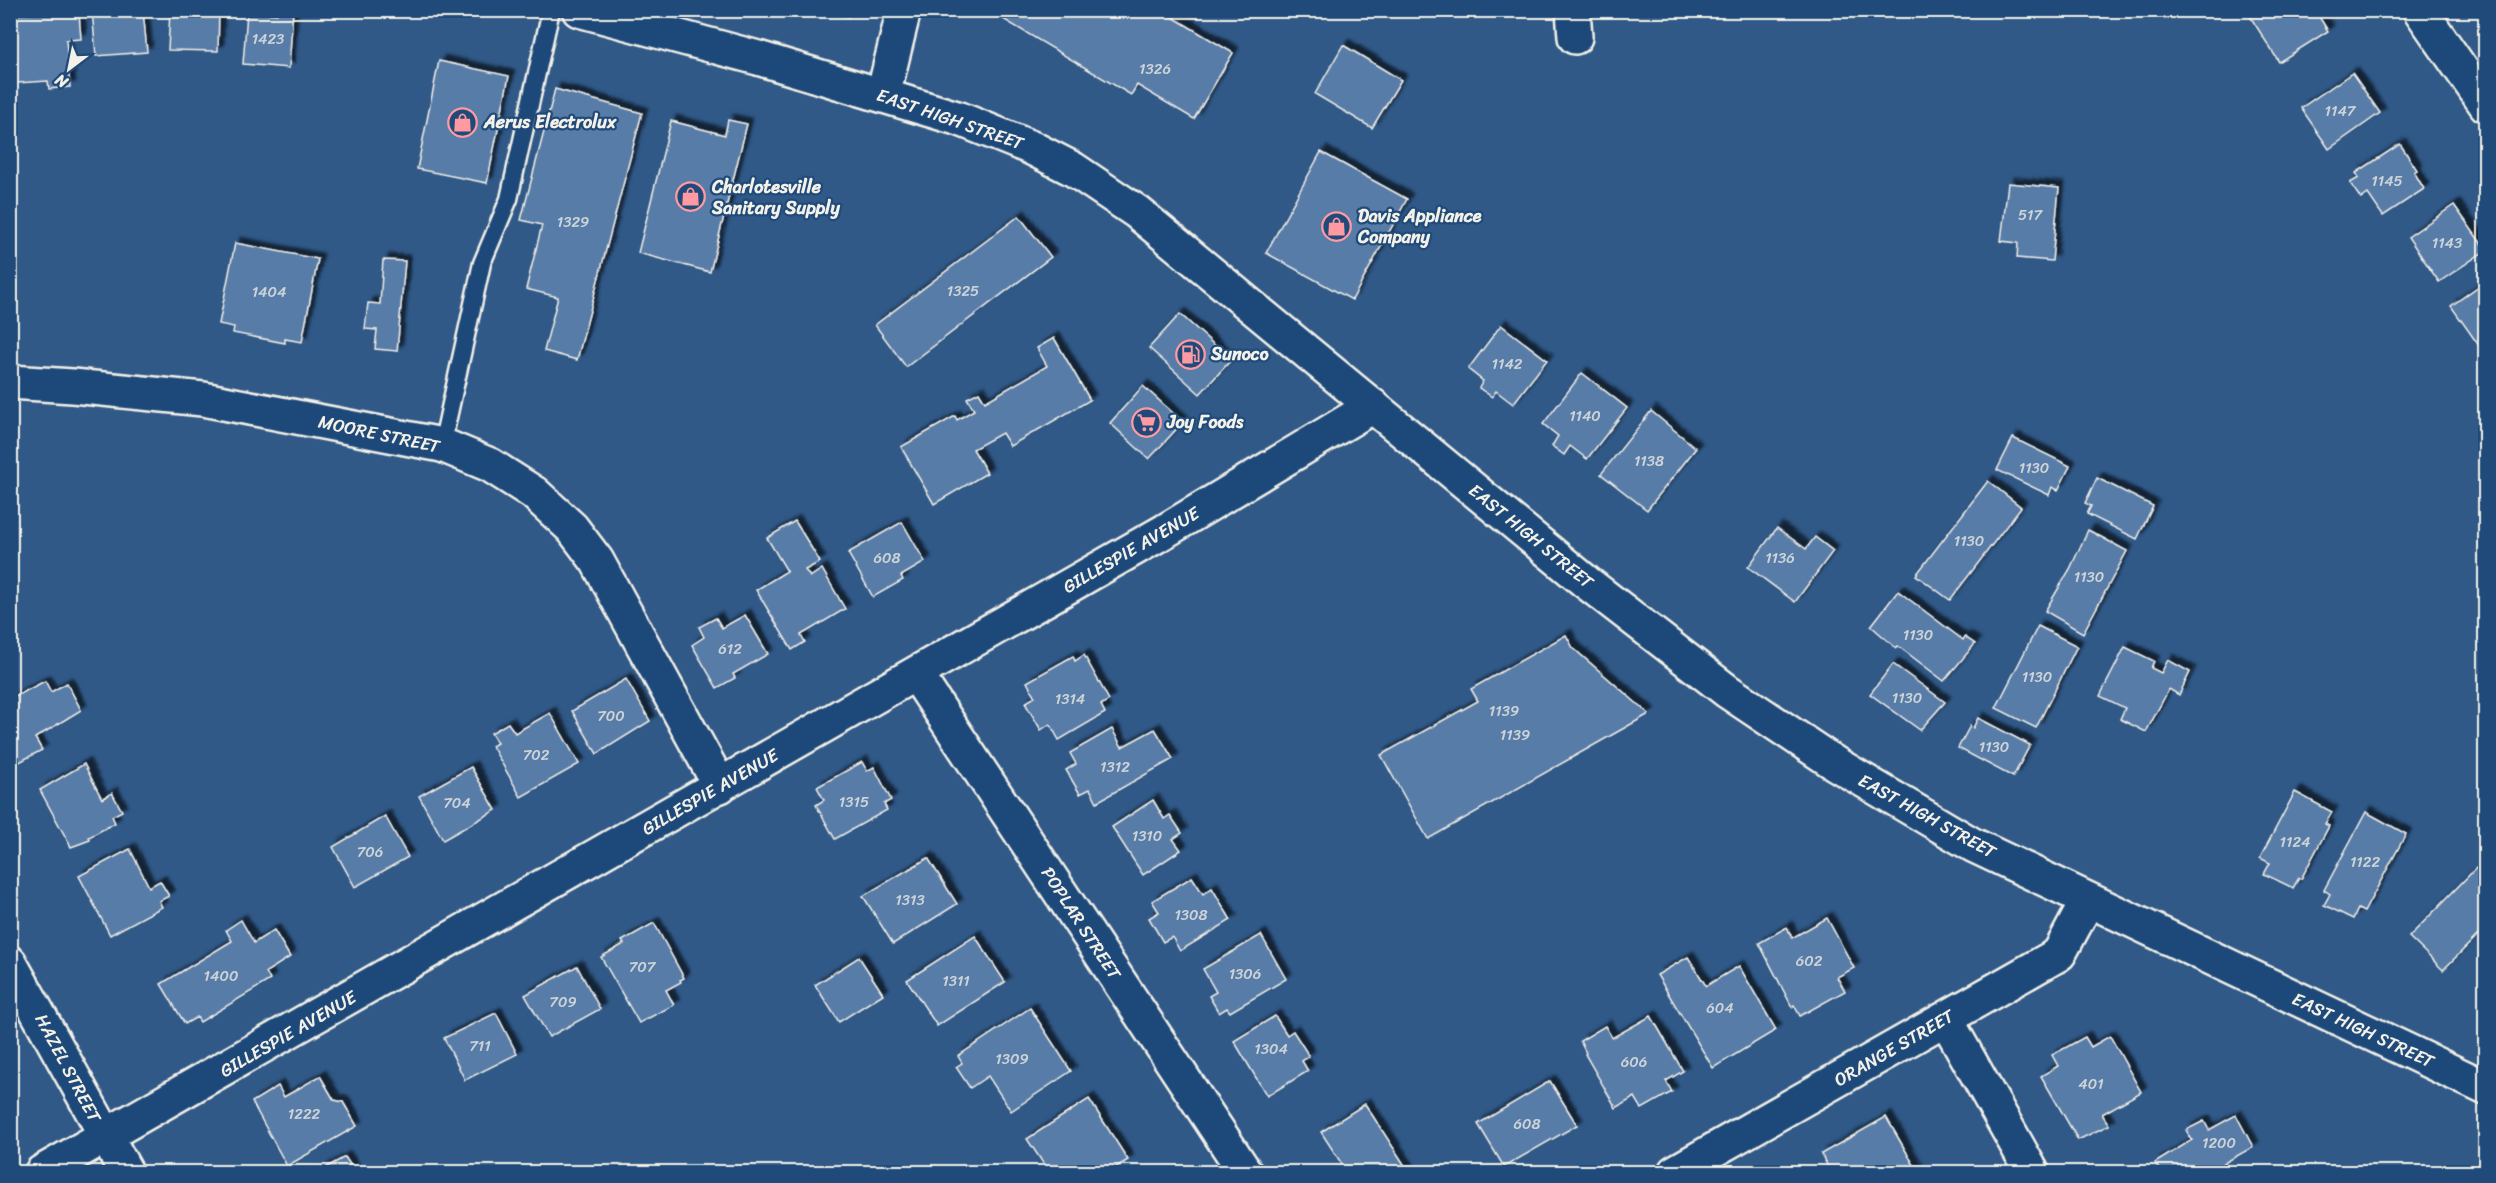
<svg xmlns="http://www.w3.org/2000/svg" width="2496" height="1183" font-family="Sriracha,sans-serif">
	<defs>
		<filter id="shadow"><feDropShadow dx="5.5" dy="-5.5" stdDeviation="1.5" flood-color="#0009"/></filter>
	</defs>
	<rect width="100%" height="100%" fill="#305988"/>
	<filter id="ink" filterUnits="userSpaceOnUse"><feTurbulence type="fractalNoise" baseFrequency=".0167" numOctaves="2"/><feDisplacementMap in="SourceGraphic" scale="12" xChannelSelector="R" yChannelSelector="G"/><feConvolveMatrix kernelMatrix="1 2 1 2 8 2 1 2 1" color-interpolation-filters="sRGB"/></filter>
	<g filter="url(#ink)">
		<!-- building -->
		<g fill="#597ba8" stroke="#f4f1e8" stroke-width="1.5" filter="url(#shadow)">
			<path d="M92,10h51l4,42 -51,4z"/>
			<path d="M170,10h49l-1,41 -50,-1z"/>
			<path d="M277,10h16l-4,58 -46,-4 4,-52 30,2z"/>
			<path d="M821,10h29l-1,7z"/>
			<path d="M988,10h173l72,43 -39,66 -57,-34 -6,10z"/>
			<path d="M2246,10h69l13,21 -49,31z"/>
			<path d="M66,11v3h13l2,25 -15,1 4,47 -21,2 -1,-8 -31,2 -6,-68z"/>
			<path d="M1343,45l58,35 -29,48 -57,-34z"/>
			<path d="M439,61l70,15 -22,107 -70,-14z"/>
			<path d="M2352,73l28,40 -51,36 -28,-41z"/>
			<path d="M555,89l87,24 -65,247 -33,-9 14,-54 -32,-8 16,-64 -21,-5z"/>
			<path d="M728,120l19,4 -37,148 -72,-19 33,-132 54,14z"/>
			<path d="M2400,144l17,26 -3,2 10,17 -41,27 -15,-22 -7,5 -11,-16 9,-5 -3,-5z"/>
			<path d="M1321,152l86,47 -55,101 -86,-47z"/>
			<path d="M2008,183l51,5 -7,73 -35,-3 1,-15 -17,-2z"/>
			<path d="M2454,205l32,45 -47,32 -31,-45z"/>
			<path d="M1019,216l32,41 -145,110 -31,-42z"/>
			<path d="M235,243l83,16 -16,83 -17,-3v4l-52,-10 1,-6 -15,-3z"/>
			<path d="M383,260l22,1 -8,90 -22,-2 2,-19 -12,-1 3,-26 12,1z"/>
			<path d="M2486,281v66l-4,3 -31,-44z"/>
			<path d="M1180,314l51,46 -31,34 -51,-46z"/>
			<path d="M1501,325l46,35 -34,44 -17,-13 -4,6 -13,-9 4,-7 -15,-12z"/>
			<path d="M1054,338l36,62 -80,46 -8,-13 -29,16 14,24 -53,31 -33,-57 54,-31 2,4 17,-10 -7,-12 12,-6 6,10 62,-36 -10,-18z"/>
			<path d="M1582,373l45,35 -40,51 -17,-13 -6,9 -12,-9 6,-10 -15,-12z"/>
			<path d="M1143,386l40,36 -34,37 -39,-36z"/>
			<path d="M1651,411l45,37 -49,62 -46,-36z"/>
			<path d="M2013,438l57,28 -12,24 -6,-3 -3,8 -52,-25z"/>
			<path d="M2097,478l56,28 -16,33 -50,-25 4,-8 -6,-3z"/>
			<path d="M1988,481l33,26 -71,93 -34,-25z"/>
			<path d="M795,521l25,41 -15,8 5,7 12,-8 23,40 -44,26 4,7 -13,8 -36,-60 31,-19 -20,-33z"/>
			<path d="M902,522l23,40 -24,14 2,4 -30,17 -25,-44z"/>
			<path d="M1777,528l29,21 9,-12 18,14 -38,51 -47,-35z"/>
			<path d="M2088,530l39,21 -44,82 -38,-22 25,-42z"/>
			<path d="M1898,591l65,49 2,-3 10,7 -31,37 -46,-35 -2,2 -25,-22z"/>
			<path d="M745,615l23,39 -35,20 2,4 -18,10 -25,-43 12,-8 -5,-10 17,-9 6,10z"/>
			<path d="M2038,626l39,20 -41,82 -40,-20z"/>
			<path d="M1566,635l7,13 76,66 -221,125 -47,-84 97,-54 -7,-12z"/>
			<path d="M2125,647l29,14 -3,7 10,5 7,-13 22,12 -11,23 -10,-6 -23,43 -26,-13 5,-11 -25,-12z"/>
			<path d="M1084,655l25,45 -8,5 4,8 -46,27 -9,-16 -9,6 -16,-27 10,-6 -8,-15 46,-26 2,5z"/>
			<path d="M1893,664l52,38 -25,28 -50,-36z"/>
			<path d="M626,679l24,42 -53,33 -25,-43z"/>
			<path d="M45,681l6,11 16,-9 14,27 -46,28 7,12 -32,17v-55l3,-2 -3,-11z"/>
			<path d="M550,713l29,51 -58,33 -29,-51 5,-3 -6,-10 17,-10 7,10z"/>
			<path d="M1978,718l52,27 -17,32 -55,-29 12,-22 3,2z"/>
			<path d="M1112,729l10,18 33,-18 18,30 -76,43 -7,-13 -10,5 -14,-24 10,-6 -6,-11z"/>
			<path d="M862,762l5,9 7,-4 17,33 -7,4 3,6 -52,29 -19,-34 8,-5 -7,-13z"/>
			<path d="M84,764l18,35 10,-6 10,18 -10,5 3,7 -26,14 1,3 -19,7 -31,-57z"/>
			<path d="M471,767l25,43 -53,30 -24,-44z"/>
			<path d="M2295,792l37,20 -7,12 4,2 -28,53 -2,-1 -6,10 -29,-14 6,-11 -10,-5z"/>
			<path d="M1153,800l11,19 6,-4 12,18 -9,6 8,11 -38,25 -31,-48z"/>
			<path d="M2366,812l40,22 -42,78 -6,-3 -5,10 -29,-14 6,-11 -6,-4z"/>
			<path d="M385,816l23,41 -53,30 -22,-40z"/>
			<path d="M130,849l19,38 11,-6 9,15 -10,5 3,6 -52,28 -31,-59z"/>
			<path d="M928,858l29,46 -64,40 -30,-48z"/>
			<path d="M2481,863l5,4v56l-4,3 3,2 -42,42 -34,-33z"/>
			<path d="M1192,877l11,17 9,-6 19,32 -51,31 -8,-14 -9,5 -14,-24 10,-6 -7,-11z"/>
			<path d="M1827,918l27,50 -17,9 8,14 -45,25 -6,-11 -2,2 -33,-64 28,-16 5,11z"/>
			<path d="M241,920l13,23 20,-13 16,27 -24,15 4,8 -70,42 -3,-5 -12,7 -24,-40 71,-43 -6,-11z"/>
			<path d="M654,923l30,55 -4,2 1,2 -15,8 8,15 -35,18 -38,-66 23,-13 -2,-3z"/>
			<path d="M1261,935l25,44 -56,33 -3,-4 -8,5 -10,-17 7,-4 -13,-23z"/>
			<path d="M975,936l30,46 -68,44 -30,-46z"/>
			<path d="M859,957l24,37 -44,28 -24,-37z"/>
			<path d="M1688,957l18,29 33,-20 37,64 -63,38 -56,-93z"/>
			<path d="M577,966l23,43 -51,28 -24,-42z"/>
			<path d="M1030,1008l41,63 -60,40 -23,-35 -18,12 -14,-21 6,-4 -4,-7z"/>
			<path d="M496,1013l21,41 -52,26 -21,-42z"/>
			<path d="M1275,1016l12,19 6,-4 16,25 -7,5 6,10 -41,25 -33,-55z"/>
			<path d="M1651,1016l32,55 -17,10 6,11 -30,17 -7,-12 -19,11 -31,-54 1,-1 -6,-12 25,-15 7,12z"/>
			<path d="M2110,1036l31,56 -39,22 7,11 -31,15 -37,-64 17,-10 -6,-11 33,-18 6,10z"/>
			<path d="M320,1076l14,24 9,2 14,24 -70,40 -35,-64 26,-16 6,11z"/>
			<path d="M1550,1081l27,44 -73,42 -26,-43z"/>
			<path d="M1089,1099l39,61 -20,12h-59l-22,-33z"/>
			<path d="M1365,1104l44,68h-62l-26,-40z"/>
			<path d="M2236,1115l17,32 -45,25h-47l-6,-9 37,-23 -6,-10 18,-9 5,9z"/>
			<path d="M1886,1117l32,55h-87l-10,-18z"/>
			<path d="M345,1157l10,15h-37z"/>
		</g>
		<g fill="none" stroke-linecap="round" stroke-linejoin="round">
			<defs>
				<path id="lane" d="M442,445l40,-182 27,-64 42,-189"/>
				<g id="street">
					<path d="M1573,10l2,27"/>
					<path d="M2420,10l66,95"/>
					<path d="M883,95l21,-85"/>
					<path d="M10,382l63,4 130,13 239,46 48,20 44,28 38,35 25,33 123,225"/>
					<path d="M916,674l329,498"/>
					<path d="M10,963l116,209"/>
					<path d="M1946,1019l86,153"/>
					<path d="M42,1172l1123,-641 208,-125"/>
					<path d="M1675,1172l384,-218 29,-54"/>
				</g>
				<path id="primary" d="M579,10l179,48 202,61 72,29 41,21 64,43 449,370 141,109 109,73 137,81 513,243"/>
			</defs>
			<!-- lane casing -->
			<use href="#lane" stroke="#f4f1e8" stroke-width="21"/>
			<!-- street casing -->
			<use href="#street" stroke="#f4f1e8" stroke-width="38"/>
			<!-- primary casing -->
			<use href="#primary" stroke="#f4f1e8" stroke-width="38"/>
			<!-- lane -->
			<use href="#lane" stroke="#1f4a7a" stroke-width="16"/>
			<!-- street -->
			<use href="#street" stroke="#1f4a7a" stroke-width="33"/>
			<!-- primary -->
			<use href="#primary" stroke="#1f4a7a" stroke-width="33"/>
		</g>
	</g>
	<!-- icons -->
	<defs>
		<symbol id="shop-ring" viewBox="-11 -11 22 22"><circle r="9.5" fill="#1f4a7a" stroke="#ff9aa2" stroke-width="1.5"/><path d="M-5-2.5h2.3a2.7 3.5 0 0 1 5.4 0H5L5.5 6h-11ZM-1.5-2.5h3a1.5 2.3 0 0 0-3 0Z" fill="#ff9aa2"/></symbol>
		<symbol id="fuel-ring" viewBox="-11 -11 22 22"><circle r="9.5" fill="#1f4a7a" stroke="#ff9aa2" stroke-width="1.5"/><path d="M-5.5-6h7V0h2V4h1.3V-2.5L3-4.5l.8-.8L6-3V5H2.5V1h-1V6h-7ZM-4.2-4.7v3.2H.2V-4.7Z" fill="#ff9aa2"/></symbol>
		<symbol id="supermarket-ring" viewBox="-11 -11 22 22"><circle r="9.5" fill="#1f4a7a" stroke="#ff9aa2" stroke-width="1.5"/><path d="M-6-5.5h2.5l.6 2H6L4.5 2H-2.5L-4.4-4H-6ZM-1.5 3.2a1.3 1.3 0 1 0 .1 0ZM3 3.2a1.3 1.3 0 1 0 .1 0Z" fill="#ff9aa2"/></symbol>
	</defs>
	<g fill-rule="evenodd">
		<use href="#shop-ring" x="446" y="106" width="33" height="33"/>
		<use href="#shop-ring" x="674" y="180" width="33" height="33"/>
		<use href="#shop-ring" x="1320" y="210" width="33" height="33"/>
		<use href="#fuel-ring" x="1174" y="338" width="33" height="33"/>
		<use href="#supermarket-ring" x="1130" y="406" width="33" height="33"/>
	</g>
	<g text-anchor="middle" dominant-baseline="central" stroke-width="4.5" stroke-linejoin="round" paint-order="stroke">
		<!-- number labels -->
		<g font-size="15" fill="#cdd4d8">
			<text x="268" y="39">1423</text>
			<text x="1155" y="69">1326</text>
			<text x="2340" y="111">1147</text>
			<text x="2387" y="181">1145</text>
			<text x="2030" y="215">517</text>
			<text x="573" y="222">1329</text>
			<text x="2447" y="243">1143</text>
			<text x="963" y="291">1325</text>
			<text x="269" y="292">1404</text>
			<text x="1507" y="364">1142</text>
			<text x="1585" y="416">1140</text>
			<text x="1649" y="461">1138</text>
			<text x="2034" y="468">1130</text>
			<text x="1969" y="541">1130</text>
			<text x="887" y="558">608</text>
			<text x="1780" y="558">1136</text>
			<text x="2089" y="577">1130</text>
			<text x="1918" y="635">1130</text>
			<text x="730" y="649">612</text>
			<text x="2037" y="677">1130</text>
			<text x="1907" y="698">1130</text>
			<text x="1070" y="699">1314</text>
			<text x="1504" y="711">1139</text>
			<text x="611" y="716">700</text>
			<text x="1515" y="735">1139</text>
			<text x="1994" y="747">1130</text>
			<text x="536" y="755">702</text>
			<text x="1115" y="767">1312</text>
			<text x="854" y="802">1315</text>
			<text x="457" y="803">704</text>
			<text x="1147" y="836">1310</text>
			<text x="2295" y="842">1124</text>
			<text x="370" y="852">706</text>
			<text x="2365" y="862">1122</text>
			<text x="910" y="900">1313</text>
			<text x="1191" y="915">1308</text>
			<text x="1809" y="961">602</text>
			<text x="642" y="967">707</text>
			<text x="1245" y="974">1306</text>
			<text x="221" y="976">1400</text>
			<text x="956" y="981">1311</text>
			<text x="563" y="1002">709</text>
			<text x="1720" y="1008">604</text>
			<text x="480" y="1046">711</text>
			<text x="1271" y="1049">1304</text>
			<text x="1012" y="1059">1309</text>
			<text x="1634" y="1062">606</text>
			<text x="2091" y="1084">401</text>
			<text x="304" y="1114">1222</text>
			<text x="1527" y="1124">608</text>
			<text x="2219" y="1143">1200</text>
		</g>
		<!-- street labels -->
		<g font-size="18" fill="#f4f1e8" stroke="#1f4a7a">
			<text transform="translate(950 119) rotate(19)">EAST HIGH STREET</text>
			<text transform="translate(379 434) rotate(12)">MOORE STREET</text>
			<text transform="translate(1531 536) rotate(39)">EAST HIGH STREET</text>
			<text transform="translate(1131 550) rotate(-30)">GILLESPIE AVENUE</text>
			<text transform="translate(710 792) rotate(-30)">GILLESPIE AVENUE</text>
			<text transform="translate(1927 816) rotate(29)">EAST HIGH STREET</text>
			<text transform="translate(1081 923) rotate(57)">POPLAR STREET</text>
			<text transform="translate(2363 1030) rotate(25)">EAST HIGH STREET</text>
			<text transform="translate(288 1034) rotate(-30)">GILLESPIE AVENUE</text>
			<text transform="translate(1894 1048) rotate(-30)">ORANGE STREET</text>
			<text transform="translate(68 1068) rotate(62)">HAZEL STREET</text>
		</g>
		<!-- poi labels -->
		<g font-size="18" font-weight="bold" fill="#f4f1e8" stroke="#1f4a7a" text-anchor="start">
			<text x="484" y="122">Aerus Electrolux</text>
			<text x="712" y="187">Charlotesville<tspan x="712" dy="21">Sanitary Supply</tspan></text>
			<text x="1358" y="216">Davis Appliance<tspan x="1358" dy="21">Company</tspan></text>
			<text x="1211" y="354">Sunoco</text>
			<text x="1167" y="422">Joy Foods</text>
		</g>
	</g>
	<!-- margin -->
	<rect width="2496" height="1183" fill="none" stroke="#1f4a7a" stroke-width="36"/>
	<rect x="18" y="18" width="2460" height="1147" fill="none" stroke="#f4f1e8" stroke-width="2" filter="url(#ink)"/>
	<!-- north arrow -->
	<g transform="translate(69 69) rotate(212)" stroke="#1f4a7a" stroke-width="4.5" paint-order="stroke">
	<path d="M0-4.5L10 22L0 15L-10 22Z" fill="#f4f1e8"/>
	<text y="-9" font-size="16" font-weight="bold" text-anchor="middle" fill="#f4f1e8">N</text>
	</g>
</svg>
